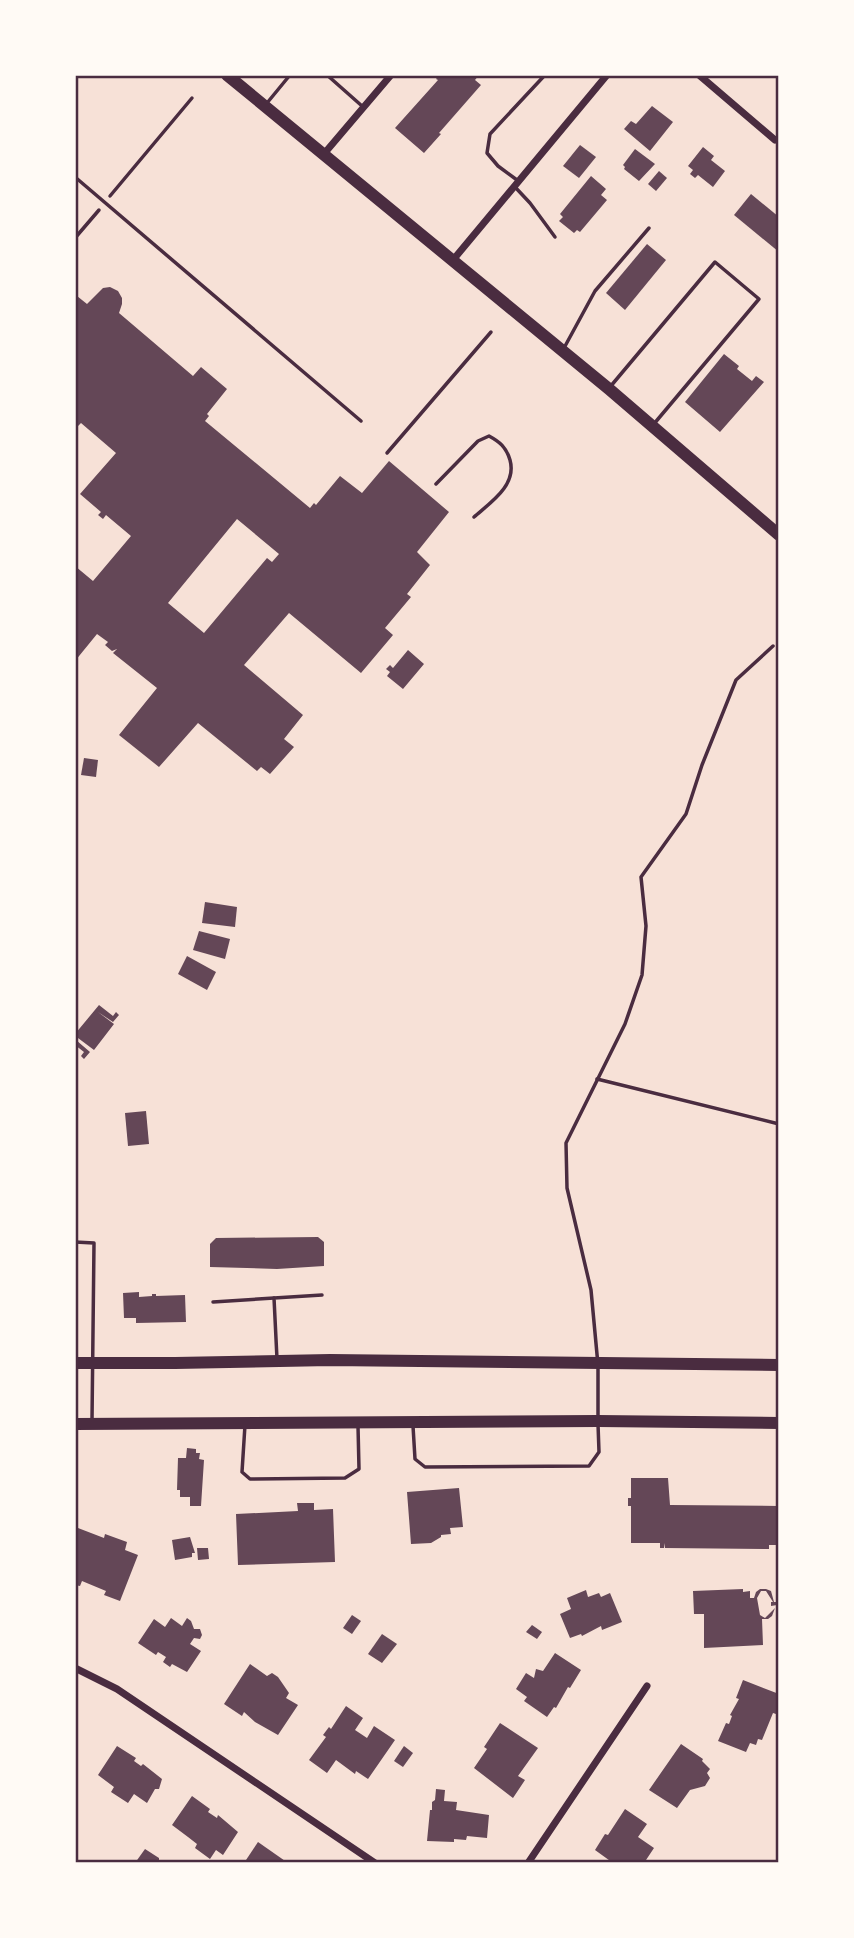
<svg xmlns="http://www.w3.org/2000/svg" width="854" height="1938" font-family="'Titillium Web',sans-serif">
	<rect width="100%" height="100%" fill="#f7e1d7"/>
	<!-- building -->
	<g fill="#644757" fill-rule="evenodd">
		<path d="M439,75h40l-4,5 6,5 -42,48 2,1 -17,19 -29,-25 43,-48 -2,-1z"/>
		<path d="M652,106l21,16 -23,29 -26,-22 7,-8 5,3z"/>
		<path d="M580,145l16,12 -17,21 -16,-12z"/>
		<path d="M703,147l11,9 -3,4 14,11 -12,16 -15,-12 -3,3 -5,-4 3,-4 -5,-4z"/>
		<path d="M635,149l20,15 -16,17 -15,-12 1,-2 -2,-2z"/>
		<path d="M659,171l8,7 -11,13 -8,-7z"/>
		<path d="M591,176l15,13 -5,6 6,5 -27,32 -3,-2 -3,3 -15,-12 4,-4 -3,-3z"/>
		<path d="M751,194l28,23v35l-45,-37z"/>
		<path d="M647,244l19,16 -41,50 -19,-17z"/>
		<path d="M110,287l8,4 4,7v6l-3,9 74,63 8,-9 26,22 -20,25 2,2 -4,5 105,87 4,-5 2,2 24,-29 22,17 27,-32 60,51 -32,40 13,13 -23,29 4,3 -26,31 8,7 -32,38 -72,-60 -45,52 59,50 -19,24 10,8 -24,27 -9,-7 -4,4 -59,-48 -39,44 -40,-32 38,-47 -44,-35 4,-4 -5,2 -7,-6 3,-3 -11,-8 -22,27v-95l18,15 38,-45 -25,-21 -3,4 -5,-4 3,-3 -21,-18 36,-41 -35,-30 -3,3 -3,-2v-126l2,-2 10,8 16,-16zM237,519l42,35 -7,8 -5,-4 -63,75 -36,-30z"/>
		<path d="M724,354l15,12 -2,3 15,12 4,-5 8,6 -44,50 -35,-30z"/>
		<path d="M408,650l16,14 -21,25 -16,-13 3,-4 -4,-3 4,-4 3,3z"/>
		<path d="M84,758l14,2 -2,17 -15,-2z"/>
		<path d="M205,902l32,5 -2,20 -33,-4z"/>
		<path d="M199,931l31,8 -5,20 -32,-9z"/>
		<path d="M187,956l29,16 -9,18 -29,-16z"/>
		<path d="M99,1005l14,11 3,-4 3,3 -6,7 -15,-10 16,12 -20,26 -16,-12 -2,2 14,12 -6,7 -3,-3 3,-4 -9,-7v-11z"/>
		<path d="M146,1111l3,33 -21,2 -3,-33z"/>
		<path d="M318,1237l6,5v24l-47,3 -67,-2v-23l6,-6z"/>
		<path d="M139,1292v5l13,-1v-2h4v2l29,-1 1,27 -50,1v-5h-12l-1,-25z"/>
		<path d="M187,1448l9,1v4h4l-1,6 5,1 -3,46h-11v-9h-10v-7h-3l1,-32h8z"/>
		<path d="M631,1478h37l2,27 109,1v39h-10v4l-104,-1v-5l-1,5h-4v-5h-29v-37h-3v-8h3z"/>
		<path d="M459,1488l4,39 -13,1 1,6 -10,1v2l-10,6 -20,1 -4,-52z"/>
		<path d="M297,1503h17v7l19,-1 2,53 -97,3 -2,-51 62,-3z"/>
		<path d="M78,1528l26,10 1,-4 22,8 -2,8 13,5 -18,46 -16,-6 2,-4 -24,-10 -2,5 -5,-1v-49z"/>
		<path d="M190,1537l5,16h-3v4l-17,3 -3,-20z"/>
		<path d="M197,1548h11l1,11 -11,1z"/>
		<path d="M743,1589v3l7,-1v7h4l2,-6 4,-3h6l5,2 3,11h3v3l-6,1v-4h2l-7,-11h-5l-4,7 3,17 5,3 10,-10 -3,8 -4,3h-6l1,26 -59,3v-34h-10l-1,-23z"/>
		<path d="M586,1590l2,7 11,-4 2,4 9,-4 12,29 -20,8 -1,-4 -19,10 -1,-2 -11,4 -10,-24 11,-5 -4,-11z"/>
		<path d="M352,1615l9,6 -9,13 -9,-6z"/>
		<path d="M171,1618l11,8 5,-8 4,3 3,8h6l2,6 -2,4 -6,-1 -4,6 11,7 -14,21 -15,-8 -2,3 -7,-5 3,-5 -8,-5 -2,3 -18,-12 16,-24 11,8z"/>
		<path d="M532,1625l10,7 -5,7 -11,-7z"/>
		<path d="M382,1634l15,10 -15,19 -14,-9z"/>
		<path d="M555,1653l26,17 -11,18 -2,-1 -12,21 -2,-1 -7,10 -23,-16 3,-4 -11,-8 10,-16 8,5 2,-9 7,2z"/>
		<path d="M250,1664l17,12 5,-3 6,4 11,16 -3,5 12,7 -20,30 -23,-13 -11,-10 -2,4 -18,-12z"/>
		<path d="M743,1680l36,14v21l-6,-2 -11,27 -4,-1 -2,6 -6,-2 -4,9 -28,-11 8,-18 3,1 3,-8 -2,-1 9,-16 -3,-1z"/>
		<path d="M346,1706l17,12 -8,12 12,8 7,-12 21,14 -27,39 -12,-8 -1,3 -19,-14 -9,13 -18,-13 17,-23 -3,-2 6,-8 2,2z"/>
		<path d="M500,1723l38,25 -20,28 7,4 -12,18 -39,-30 13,-19 -3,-2z"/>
		<path d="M681,1744l22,15 -1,2 8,8 -3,4 3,5 -5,8 -15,4 -13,18 -28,-18z"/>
		<path d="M117,1746l19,12 -2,3 7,5 2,-2 19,15 -3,10h-4l-8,14 -13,-9 -6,9 -17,-11 3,-5 -16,-12z"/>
		<path d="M404,1746l9,7 -10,14 -9,-6z"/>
		<path d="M436,1789l9,1 -1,11 13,1 -1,8 33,5 -2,23 -20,-2 -1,4 -12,-1v3l-27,-1 3,-31h2v-8l3,-2z"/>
		<path d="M192,1796l18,13 -2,3 9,6 1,-3 20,17 -15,23 -7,-5 -6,9 -15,-11 2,-4 -9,-7 -16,-12z"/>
		<path d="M625,1809l22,15 -9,13 16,11 -10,15h-31l-18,-13 10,-16 3,1z"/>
		<path d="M258,1842l30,21h-44z"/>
		<path d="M145,1849l14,9v5h-24z"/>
	</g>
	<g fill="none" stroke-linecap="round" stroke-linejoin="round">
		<!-- path -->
		<g stroke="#4a2c40" stroke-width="3.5">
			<path d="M110,196l82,-98"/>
			<path d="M75,238l24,-28"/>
			<path d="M387,453l104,-121"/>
		</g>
		<!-- service -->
		<g stroke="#4a2c40" stroke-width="3.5">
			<path d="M327,75l35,31"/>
			<path d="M267,103l23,-28"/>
			<path d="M75,177l286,244"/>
			<path d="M517,180l-19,-14 -11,-13 3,-19 55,-59"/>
			<path d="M515,187l15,16 25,34"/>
			<path d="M564,348l31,-57 54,-63"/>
			<path d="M610,387l105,-125 44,37 -106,126"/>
			<path d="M436,484l42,-43 11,-5c11,6 17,11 21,24 7,25 -19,42 -36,57"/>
			<path d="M597,1079l182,45"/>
			<path d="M75,1242l19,1 -2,178"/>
			<path d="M213,1302l61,-4"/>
			<path d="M277,1359l-3,-61 48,-3"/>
			<path d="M598,1416v-51l-7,-75 -24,-102 -1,-45 59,-119 17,-49 4,-49 -5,-49 45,-63 16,-49 34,-85 37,-34"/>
			<path d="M245,1425l-3,47 8,7 95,-1 14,-9 -1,-43"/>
			<path d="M413,1426l2,33 10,8 164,-1 10,-14 -1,-28"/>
		</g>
		<!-- minor -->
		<g stroke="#4a2c40" stroke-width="7">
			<path d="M699,75l76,65"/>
			<path d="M323,155l68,-80"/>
			<path d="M453,260l154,-185"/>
			<path d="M75,1668l42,21 258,174"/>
			<path d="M528,1863l119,-177"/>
		</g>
		<!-- primary -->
		<g stroke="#4a2c40" stroke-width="12">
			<path d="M227,75l382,314 170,146"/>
			<path d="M75,1363h100l155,-3 449,5"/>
			<path d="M75,1424l523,-3 181,2"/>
		</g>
	</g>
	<!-- border -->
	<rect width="854" height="1938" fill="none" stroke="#fffaf5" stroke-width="154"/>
	<rect x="77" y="77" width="700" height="1784" fill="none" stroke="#4a2c40" stroke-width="2.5"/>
</svg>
